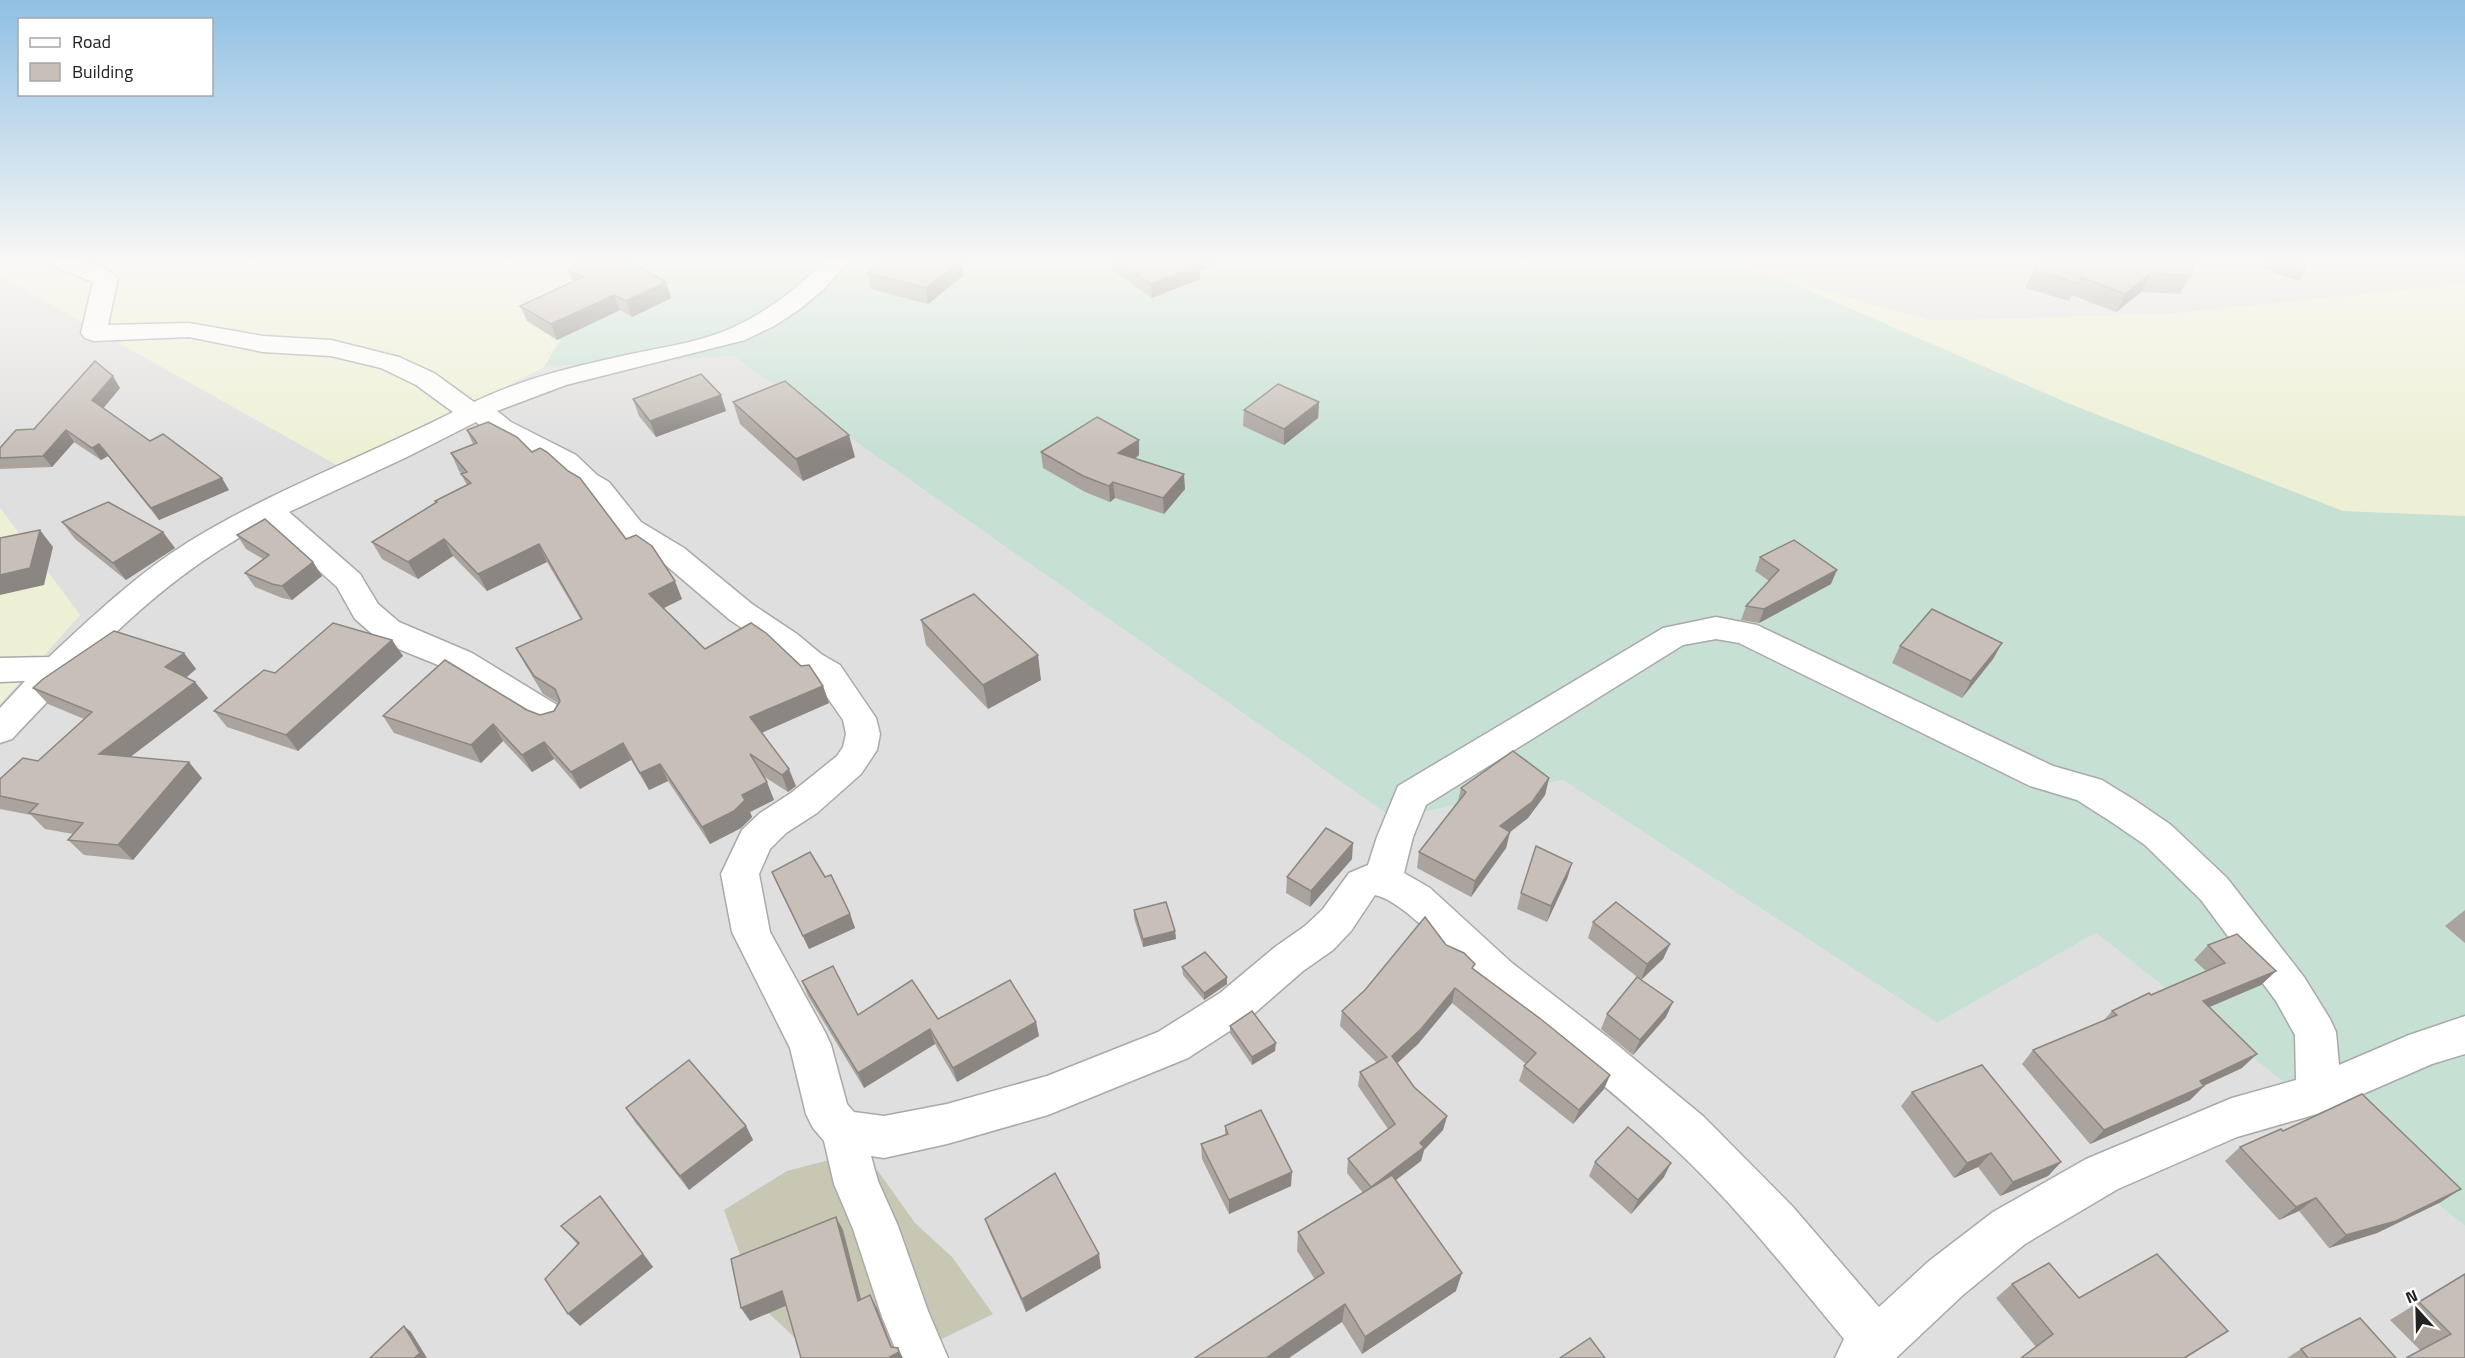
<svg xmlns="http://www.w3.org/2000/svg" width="2465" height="1358" font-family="'Titillium Web',sans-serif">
	<rect width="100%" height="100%" fill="#f2efe9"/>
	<!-- residential -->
	<g fill="#e0dfdf">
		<path d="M1725,261h740v23l-298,30 -235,7 -145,-40z"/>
		<path d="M0,276l344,193 200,-102 189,-11 661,463 169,-39 374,243 159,-90 369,293v132h-2465v-654l80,-89 -80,-107z"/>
	</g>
	<!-- construction -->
	<path fill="#c7c7b4" d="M844,1156l34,15 37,52 37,34 41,57 -90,44 -108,-20 -38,-36 -33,-92 63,-39z"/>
	<!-- farmland -->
	<g fill="#eef0d5">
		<path d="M0,261h608l-64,106 -200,102 -344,-193z"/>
		<path d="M1787,281l145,40 235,-7 298,-30v232l-122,-5 -273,-107z"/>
		<path d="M0,508l80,107 -80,89z"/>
	</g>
	<!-- wetland -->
	<path fill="#c6e0d4" d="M608,261h1117l62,20 283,123 273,107 122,5v710l-369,-293 -159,90 -374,-243 -169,39 -661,-463 -189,11z"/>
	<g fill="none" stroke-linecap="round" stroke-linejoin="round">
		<defs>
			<path id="minor" d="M50,261c19,0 55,0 68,18l-10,46 81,-2 74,13 68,4 68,17 35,16 40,29c52,-25 106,-37 162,-49 29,-6 61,-11 89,-22 38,-16 71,-41 100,-70h24l-25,28 -24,20 -26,17 -29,14 -179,45 -69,26 14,11 65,33 21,20 12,7 32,40 43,26 68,56 45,30 24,20 19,11 36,53 4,16 -3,16 -16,24 -44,39 -31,20 -16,16 -11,25 11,58 55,100 6,13 16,59 7,8 30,4 63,-12 100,-28 111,-44 62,-39 55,-46 30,-21 18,-17 26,-36 19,-8 9,-28 21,-51 265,-158 53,-11 41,8 296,141 49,14 34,21 35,24 56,53 77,99 26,42 6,13 3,33 70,-30 56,-19v38l-33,10 -115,50 -80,23 -119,52 -93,55 -62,51 -67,63h-61l9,-19c-55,-66 -109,-135 -172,-193 -59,-56 -125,-105 -187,-158 -28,-24 -76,-85 -110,-93l-24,36 -18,19 -30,21 -55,48 -60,39 -140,57 -101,29 -63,14 -13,-2 7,25 20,45 30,85 20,47h-49l-17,-41 -29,-88 -19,-45 -10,-43 -11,-13 -7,-14 -16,-66 -58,-116 -11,-58 21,-44 18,-17 31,-20 46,-37 6,-9 3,-13 -3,-14 -27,-39 -19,-11 -22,-20 -45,-30 -68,-58 -41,-26 -32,-42 -12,-7 -21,-20 -65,-33 -15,-12 -69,35 -118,55 71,62 18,30 21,18 73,31 90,55 5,9 -5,9 -12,4 -12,-4 -90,-57 -57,-23 -14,-8 -22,-19 -18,-32 -71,-64c-105,54 -174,132 -254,216l-12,4v-35l25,-27 -25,1v-24l49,-1c44,-41 89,-84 141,-116 83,-51 176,-85 263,-129l-37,-27 -35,-17 -50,-12 -68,-4 -74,-15 -95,4 -9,-3 -4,-5 12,-51 -40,-16zM1716,639l23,4 291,143 47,14 33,21 35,24 56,55 75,101 19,34 1,45 -64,18 -146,61 -93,53 -64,49 -50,46 -86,-100 -89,-90 -94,-78 -98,-76 -82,-75 -26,-15 9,-36 13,-32 257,-160z"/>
		</defs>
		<!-- minor casing -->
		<use href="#minor" stroke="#a9a9a9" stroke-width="3"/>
		<!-- minor -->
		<use href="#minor" fill="#fff" fill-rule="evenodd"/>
	</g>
	<!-- wall -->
	<g fill="#aba49e">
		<path d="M884,261h78l2,14 -36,29 -57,-15 -4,-16z"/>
		<path d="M1112,261h107l-19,10v8l-48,19 -39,-27z"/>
		<path d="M2039,261l151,15 -10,18 -39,-2 -25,20 -44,-17 -3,6 -44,-13z"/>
		<path d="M2265,261l38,13 -4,7 -39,-13z"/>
		<path d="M568,269l98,13 5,16 -39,19 -12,-7 -63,30 -30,-19 -7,-15 53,-24z"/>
		<path d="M120,388l-17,20 47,33 79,49 -70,30 -51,-64 -7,4 -27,-18 -22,25 -52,2v-21l34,-19z"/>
		<path d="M633,399l93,12 -70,26 -17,-21z"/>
		<path d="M733,402l122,55 -52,24 -63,-57z"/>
		<path d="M1319,402l-1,16 -34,27 -41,-19 1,-16z"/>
		<path d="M467,430l65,22 94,87 56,60 -19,9 42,41 118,37 6,17 -67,29 34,54 -8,6 -25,-16 11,24 -24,12 2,5 -11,11 -31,16 -42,-63 -19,9 -18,-30 -51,29 -26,-30 -22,13 -29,-31 -22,22 -87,-30 -11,-17 144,-6 13,5 14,-4 4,-8 -15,-9 -17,-28 -10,-18 65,-28 -34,-58 -60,29 -34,-35 -35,23 -36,-20 -10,-17 64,-39 -1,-2 32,-16 -6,-11h1l-3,-3 -8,-18 22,-9z"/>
		<path d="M1041,452l98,3 -4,4 50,30 -21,25 -49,-16 -5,4 -25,-10 -42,-24z"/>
		<path d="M62,522l113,26 -49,32 -51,-41z"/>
		<path d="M237,535l76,27 9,14 -30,24 -10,-2 -27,-11 -10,-14 18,-14 -17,-10z"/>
		<path d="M1760,557l71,27 -72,39 -18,-3 5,-14 23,-25 -14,-10z"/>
		<path d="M921,620l120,60 -53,29 -62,-64z"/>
		<path d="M392,640l11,16 -105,95 -71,-24 -13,-16 61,-38z"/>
		<path d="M2002,643l-9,16 -31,39 -70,-35 8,-17z"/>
		<path d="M184,653l12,16 -10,9 9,4 13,16 -78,59 72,21 -69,82 -49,-5 -16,-15 5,-6 -28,-5 -14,-14 -31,-6v-30l38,-18 46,-42 -36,-15 -15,-16z"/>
		<path d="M1549,778l-4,17 -17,23 -18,14 -4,16 -35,49 -54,-29 2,-16 39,-51 3,-13z"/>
		<path d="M1352,859l-42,48 -24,-14 1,-16z"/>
		<path d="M1572,863l-5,16 -20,43 -30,-13 4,-16z"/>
		<path d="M772,872l53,5 25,37 5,14 -46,21 -31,-63z"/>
		<path d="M1134,910l41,21 1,8 -33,8 -9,-29z"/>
		<path d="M2465,910v33l-20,-17z"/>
		<path d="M1593,922l77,22 -7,15 -22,21 -53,-42z"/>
		<path d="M1446,945l28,24 136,106 -6,14 -31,35 -54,-43 5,-15 2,-2 -74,-61 -34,41 -21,19 17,24 33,29 -4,14 -19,20 -3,11 -25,19 60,111 -94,63 -65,-103 1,-19 65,-39 -16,-20 1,-14 40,-30 -30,-43 2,-14 17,-9 -37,-37 2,-15z"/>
		<path d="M2208,945l68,26 -15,14 -51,22 32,61 -38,18 -14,14 -100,44 -68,-80 11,-14 71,-30 8,-9 94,-40 -12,-11z"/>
		<path d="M1182,967l45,10v7l-23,16 -21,-25z"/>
		<path d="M802,981l56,34 178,7 3,14 -82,46 -22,-38 -71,44 -56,-92z"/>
		<path d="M1607,1014l59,3 -33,38 -32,-26z"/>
		<path d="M1230,1026l45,25 -23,14 -22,-32z"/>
		<path d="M1912,1092l149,70 -13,14 -48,20 -22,-29 -24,11 -53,-72z"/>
		<path d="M626,1108l120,18 7,14 -64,50 -54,-68z"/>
		<path d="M1225,1126l66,60 -62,28 -27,-55 -1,-15 24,-9z"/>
		<path d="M2283,1131l158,71 -64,31 -48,15 -30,-37 -20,9 -54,-59 15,-14z"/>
		<path d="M1595,1162l69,15 -33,37 -42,-38z"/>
		<path d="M611,1210l42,57 -73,59 -2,-81 -17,-19z"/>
		<path d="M985,1219l116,49 -75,44 -36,-79z"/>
		<path d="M2465,1274v84l-45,-8 -30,-30z"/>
		<path d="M2012,1284l67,14 129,47 -172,2 -40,-49z"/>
		<path d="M2301,1349l95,9h-109z"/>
	</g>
	<!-- shaded-wall -->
	<g fill="#8b8681">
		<path d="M960,261h2l2,14 -36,29 -2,-16z"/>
		<path d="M1192,261h27l-19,10v8l-48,19 -1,-14z"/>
		<path d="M2151,273l-10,19 -25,20 9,-18z"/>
		<path d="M666,282l5,16 -39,19 -6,-16z"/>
		<path d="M614,295l6,15 -63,30 -6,-16z"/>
		<path d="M113,376l7,12 -19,23 -9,-11z"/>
		<path d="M721,395l5,16 -70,26 -6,-16z"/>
		<path d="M1319,402l-1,16 -34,27v-16z"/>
		<path d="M66,430l8,12 -22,25 -9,-11z"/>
		<path d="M849,435l6,22 -52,24 -7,-22z"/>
		<path d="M1139,440v15l-20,14 -1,-16z"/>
		<path d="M99,444l9,12 -7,4 -9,-12z"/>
		<path d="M1184,474l1,15 -21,25 -1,-16z"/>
		<path d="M222,478l7,12 -70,30 -8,-12z"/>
		<path d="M1113,482l2,16 -5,4 -1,-16z"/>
		<path d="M40,530l13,17 -9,38 -44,10v-20z"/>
		<path d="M163,532l12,16 -49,32 -13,-17z"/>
		<path d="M444,539l9,17 -35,23 -10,-17z"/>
		<path d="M539,544l8,18 -60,29 -9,-17z"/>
		<path d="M313,562l9,14 -30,24 -10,-14z"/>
		<path d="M1837,570l-6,14 -72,39 5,-14z"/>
		<path d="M675,581l7,18 -26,13 -7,-18z"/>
		<path d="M392,640l11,16 -105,95 -12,-16z"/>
		<path d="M2002,643l-9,16 -31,39 9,-17z"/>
		<path d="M184,653l12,16 -18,15 -13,-17z"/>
		<path d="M1038,655l3,25 -53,29 -5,-24z"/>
		<path d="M195,682l13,16 -95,72 -14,-16z"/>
		<path d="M823,686l6,17 -72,32 -7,-18z"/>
		<path d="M493,724l10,17 -22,22 -10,-18z"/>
		<path d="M544,742l10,17 -22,13 -10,-17z"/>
		<path d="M623,743l8,17 -51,29 -9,-17z"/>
		<path d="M189,762l13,16 -69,82 -15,-15z"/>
		<path d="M660,764l8,17 -19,9 -9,-17z"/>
		<path d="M789,769l7,17 -8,6 -6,-17z"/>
		<path d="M1549,778l-4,17 -17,23 -32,25 4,-17z"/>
		<path d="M767,782l7,18 -24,12 2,5 -11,11 -31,16 -8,-17 40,-32z"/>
		<path d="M1510,832l-4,16 -35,49 4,-16z"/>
		<path d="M1353,843l-1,16 -42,48 1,-16z"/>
		<path d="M1572,863l-5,16 -20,43 4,-16z"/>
		<path d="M850,914l5,14 -46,21 -6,-13z"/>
		<path d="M1175,931l1,8 -33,8v-8z"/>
		<path d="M1670,944l-7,15 -22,21 6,-16z"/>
		<path d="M2276,971l-15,14 -71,30 13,-14z"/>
		<path d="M1227,977v7l-23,16v-7z"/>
		<path d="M1455,988l-3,15 -34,41 -28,26 2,-14z"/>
		<path d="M1673,1002l-7,15 -33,38 7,-15z"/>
		<path d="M1036,1022l3,14 -82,46 -4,-14z"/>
		<path d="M930,1029l5,15 -71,44 -6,-15z"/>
		<path d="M1276,1043l-1,8 -23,14v-8z"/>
		<path d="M2257,1054l-15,14 -57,26 15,-13z"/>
		<path d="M1610,1075l-6,14 -31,35 6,-14z"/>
		<path d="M2204,1086l-14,14 -100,44 14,-14z"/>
		<path d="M1447,1116l-4,14 -19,20 -3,11 -52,39 2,-13 49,-44z"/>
		<path d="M746,1126l7,14 -64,50 -9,-14z"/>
		<path d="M1991,1153l-13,14 -24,11 13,-15z"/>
		<path d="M2061,1162l-13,14 -48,20 13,-14z"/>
		<path d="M1671,1163l-7,14 -33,37 7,-14z"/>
		<path d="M1292,1172l-1,14 -62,28v-14z"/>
		<path d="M2461,1189l-20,13 -64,31 -48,15 17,-13z"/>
		<path d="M600,1196l53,71 -73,59 -12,-12z"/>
		<path d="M2316,1198l-17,13 -20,9 17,-13z"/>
		<path d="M836,1217l7,13 22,84 -7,-13z"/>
		<path d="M1099,1254l2,14 -75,44 -4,-13z"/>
		<path d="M1462,1273l-6,18 -94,63 3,-17z"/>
		<path d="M782,1291l8,13 -40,17 -9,-13z"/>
		<path d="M870,1295l7,13 18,47 3,-7 5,10h-15l3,-11z"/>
		<path d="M1345,1304l-3,18 -53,36h-23z"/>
		<path d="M404,1326l7,6 16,26h-13z"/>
		<path d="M2228,1331l-42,27h-2z"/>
	</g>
	<!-- building -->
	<g fill="#c7bfb8" stroke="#8b8681" stroke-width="1.5">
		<path d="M586,261h41l39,21 -40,19 -12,-6 -63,29 -31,-18 63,-29 -15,-8z"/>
		<path d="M884,261h76l-34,27 -59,-15z"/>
		<path d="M1117,261h76h-1l8,4 -49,19z"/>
		<path d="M2039,261h156l-5,15 -39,-3 -26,21 -44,-17 -3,6 -45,-13z"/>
		<path d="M2265,261h41l-3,13z"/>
		<path d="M95,361l18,15 -21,24 58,41 13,-7 59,44 -71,30 -52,-64 -7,4 -26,-18 -23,26 -43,2v-10l16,-18 18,-1z"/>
		<path d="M701,374l20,21 -71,26 -17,-22z"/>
		<path d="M785,381l64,54 -53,24 -63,-57z"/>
		<path d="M1278,384l41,18 -35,27 -40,-19z"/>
		<path d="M1097,417l42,23 -21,13 66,21 -21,24 -50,-16 -4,4 -26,-10 -42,-24z"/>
		<path d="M488,422l29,15 15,15 8,-4 7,4 21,19 12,7 46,61 10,-4 16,11 23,35 -26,13 56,55 46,-26 15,10 35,33 8,-1 14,21 -73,31 39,52 -7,6 -32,-21 17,28 -25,13 3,5 -11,11 -32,16 -42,-63 -20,9 -17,-30 -52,29 -27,-30 -22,13 -29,-31 -22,21 -88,-29 62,-56 82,50 13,5 14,-4 6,-10 -5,-12 -21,-13 -18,-28 66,-29 -43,-75 -61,30 -34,-35 -36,23 -36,-20 65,-40 -2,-1 36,-18 -10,-9 6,-2 -16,-19 26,-10 -10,-13z"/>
		<path d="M108,502l55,30 -50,31 -51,-41z"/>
		<path d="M265,519l48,43 -31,24 -10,-2 -27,-11 24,-18 -32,-20z"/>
		<path d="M40,530l-10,38 -30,7v-37z"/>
		<path d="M1794,540l43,30 -73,39 -18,-3 33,-36 -19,-13z"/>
		<path d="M974,594l64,61 -55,30 -62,-65z"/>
		<path d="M1932,609l70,34 -31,38 -71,-35z"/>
		<path d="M333,623l59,17 -106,95 -72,-24 50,-41 11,3z"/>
		<path d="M114,631l70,22 -19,14 30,15 -96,72 90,8 -71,83 -50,-5 15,-17 -54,-10 9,-9 -38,-8v-17l23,-21 15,3 54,-49 -59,-24 10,-9z"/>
		<path d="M1513,751l36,27 -17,24 -32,24 10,6 -35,49 -56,-29 47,-60 -5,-4z"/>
		<path d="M1326,828l27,15 -42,48 -24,-14z"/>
		<path d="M1536,846l36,17 -21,43 -30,-13z"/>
		<path d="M810,852l15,25 6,-2 19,39 -47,22 -31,-64z"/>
		<path d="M1166,902l9,29 -32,8 -9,-29z"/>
		<path d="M1616,902l54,42 -23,20 -54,-42z"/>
		<path d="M1425,917l21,28 18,8 11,11 -3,4 70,52 68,55 -31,35 -55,-44 12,-13 -81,-65 -34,41 -29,27 22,31 33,29 -27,27 4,4 -53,40 -23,-28 47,-35 -35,-52 27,-15 -45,-46 23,-21z"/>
		<path d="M2237,934l39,37 -73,30 54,53 -57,27 4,5 -100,44 -71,-80 84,-35 -5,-4 37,-18 2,2 74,-32 -17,-18z"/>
		<path d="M1205,952l22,25 -23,16 -22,-26z"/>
		<path d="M833,966l25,49 54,-35 26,39 72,-39 26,42 -83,46 -23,-39 -72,44 -56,-92z"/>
		<path d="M1637,977l36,25 -33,38 -33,-26z"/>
		<path d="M1252,1011l24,32 -24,14 -22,-31z"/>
		<path d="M689,1060l57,66 -66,50 -54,-68z"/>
		<path d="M1982,1065l79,97 -48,20 -22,-29 -24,10 -55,-71z"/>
		<path d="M2362,1094l99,95 -65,32 -50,14 -30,-37 -20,9 -56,-60 41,-18 2,2z"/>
		<path d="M1261,1110l31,62 -63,28 -28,-56 27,-10 -3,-8z"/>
		<path d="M1628,1127l43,36 -33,37 -43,-38z"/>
		<path d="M1055,1173l44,81 -77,45 -37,-80z"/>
		<path d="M1392,1175l70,98 -97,64 -20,-33 -79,54h-71l129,-85 -26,-41z"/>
		<path d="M600,1196l43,58 -75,60 -23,-35 34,-36 -18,-17z"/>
		<path d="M836,1217l22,84 12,-6 21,52 7,1 1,4 -11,6h-87l-19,-67 -41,17 -10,-49z"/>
		<path d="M2157,1254l71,77 -44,27h-163l32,-24 -41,-50 37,-21 30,35z"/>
		<path d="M2465,1274v84h-59l45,-24 -32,-32z"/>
		<path d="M2360,1318l36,40h-88l-7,-9z"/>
		<path d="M404,1326l16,27 -6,5h-44z"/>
		<path d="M1590,1338l15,20h-45z"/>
	</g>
	<!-- sky -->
	<linearGradient id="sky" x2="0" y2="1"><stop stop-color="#8fc0e4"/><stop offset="0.58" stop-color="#f9f8f5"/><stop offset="1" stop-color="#f9f8f5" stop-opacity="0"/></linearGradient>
	<rect width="2465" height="451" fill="url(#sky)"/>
	<!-- legend -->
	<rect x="18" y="18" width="195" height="78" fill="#ffffff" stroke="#a7a7a7" stroke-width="1.5"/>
	<rect x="30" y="38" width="30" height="9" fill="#ffffff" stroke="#a7a7a7" stroke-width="1.5"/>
	<text x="72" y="48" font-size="18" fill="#222222">Road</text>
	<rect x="30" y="63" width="30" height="18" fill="#c7bfb8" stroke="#a7a7a7" stroke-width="1.5"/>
	<text x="72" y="78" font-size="18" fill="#222222">Building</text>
	<!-- north arrow -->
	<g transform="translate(2417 1310) rotate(338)" stroke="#ffffff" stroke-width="4.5" paint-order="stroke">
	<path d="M0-4.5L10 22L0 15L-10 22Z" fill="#222222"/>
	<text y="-9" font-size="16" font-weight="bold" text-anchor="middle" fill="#222222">N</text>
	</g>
</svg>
